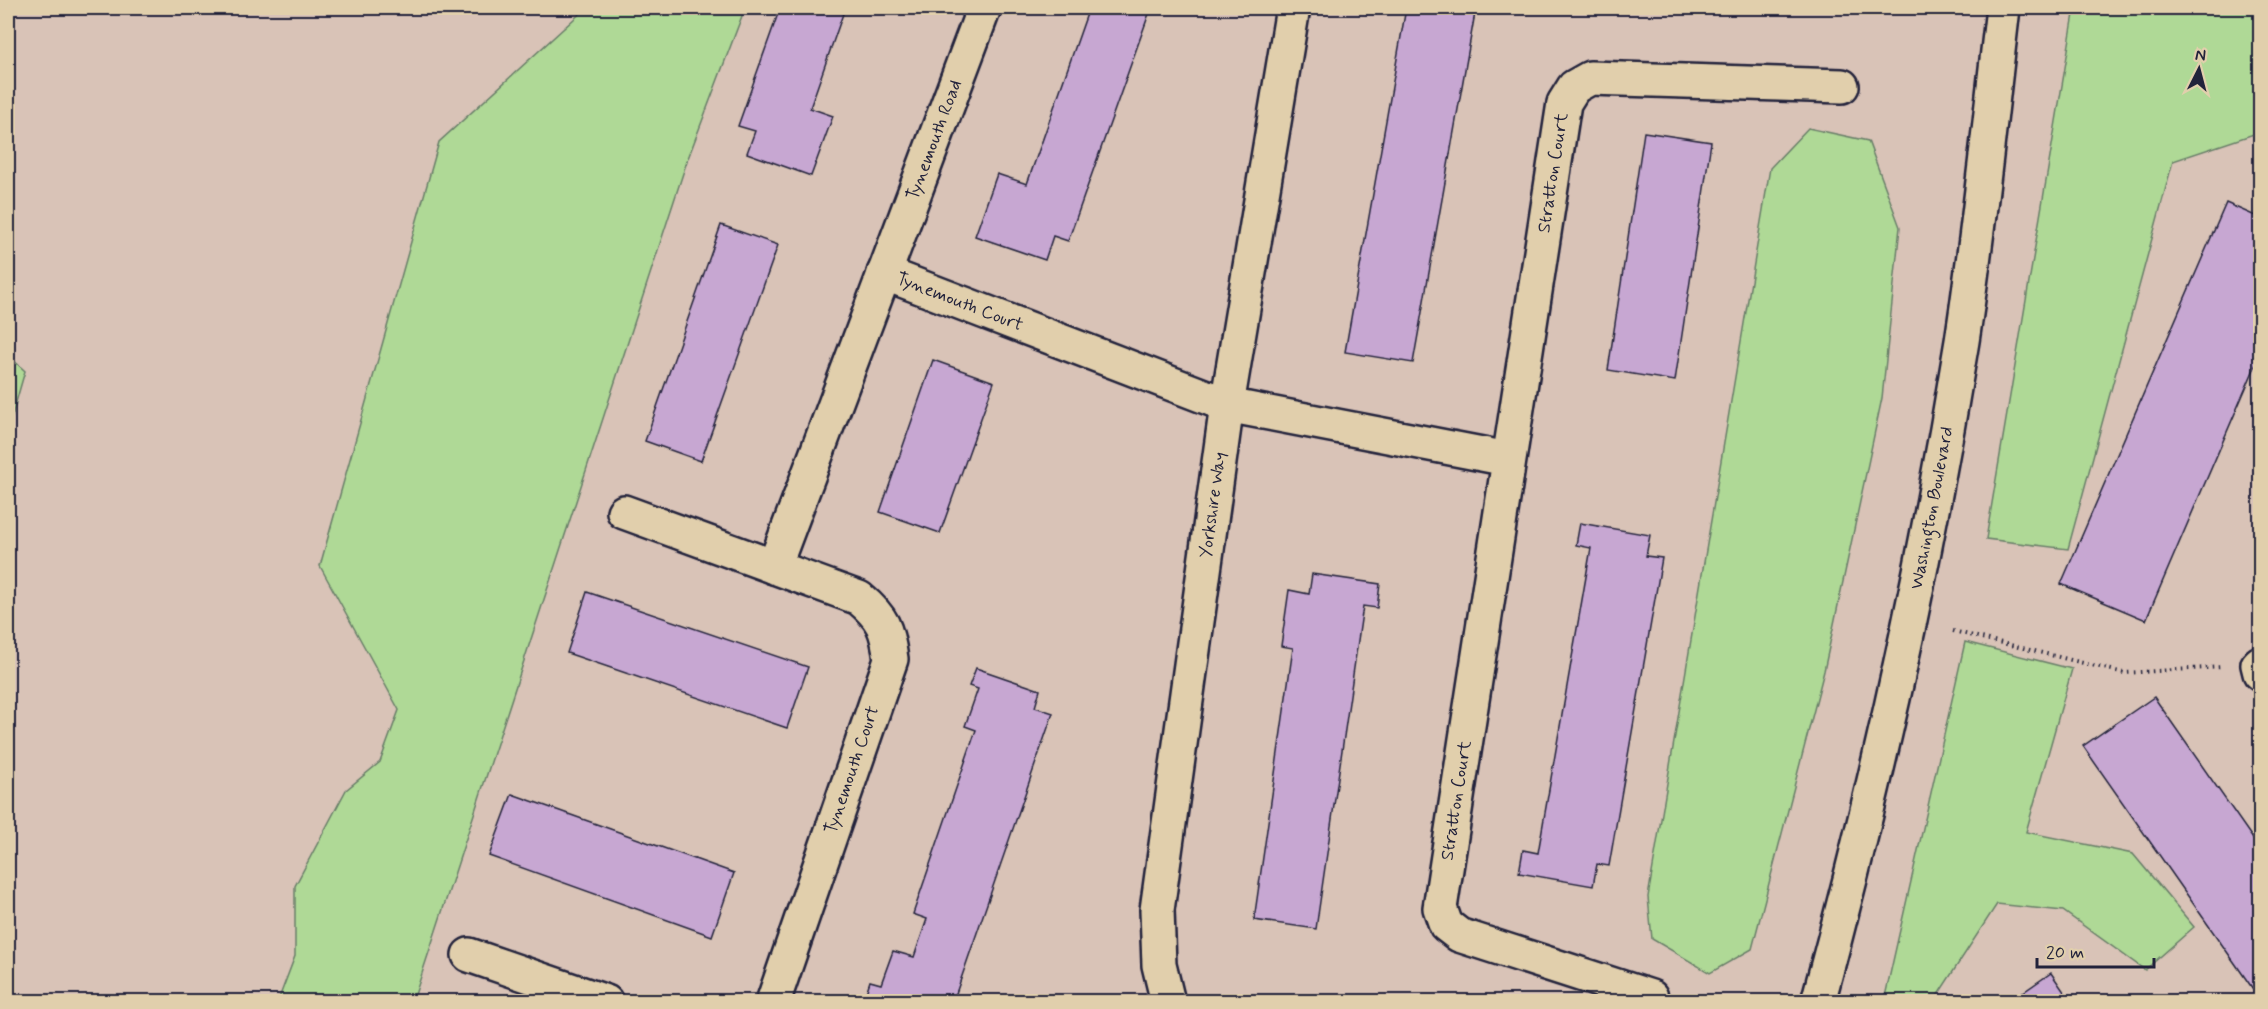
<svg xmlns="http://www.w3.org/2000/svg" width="2268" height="1009" font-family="Mynerve,sans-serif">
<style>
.green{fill:#afd996;stroke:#687e68;stroke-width:1.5}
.building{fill:#c7a7d2;stroke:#22223b;stroke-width:1.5}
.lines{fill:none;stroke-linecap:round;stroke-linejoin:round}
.minor-casing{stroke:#22223b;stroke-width:38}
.tertiary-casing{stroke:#22223b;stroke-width:38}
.path{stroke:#22223b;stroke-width:4;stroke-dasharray:1.5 4.5;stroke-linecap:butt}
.minor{stroke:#e1cfac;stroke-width:33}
.tertiary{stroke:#e1cfac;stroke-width:33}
.labels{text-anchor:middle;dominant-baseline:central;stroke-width:4.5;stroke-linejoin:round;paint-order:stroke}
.street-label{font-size:18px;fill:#22223b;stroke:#e1cfac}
</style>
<rect width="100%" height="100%" fill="#d9c3b7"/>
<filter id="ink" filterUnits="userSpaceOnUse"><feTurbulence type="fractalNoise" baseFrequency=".0167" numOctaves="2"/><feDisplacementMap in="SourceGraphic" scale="12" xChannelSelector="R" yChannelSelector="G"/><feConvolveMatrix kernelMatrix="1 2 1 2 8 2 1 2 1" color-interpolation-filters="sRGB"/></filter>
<g filter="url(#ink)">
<path class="green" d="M586 8H745L687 161 413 1001H278L295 956V886L346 790 380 762 399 710 320 566 439 142Z
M2075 8H2260V132L2173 161 2068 549 1986 539Z
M1808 128 1868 141 1900 227 1882 398 1824 671 1752 949 1710 973 1652 939 1648 897 1770 168Z
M8 355 25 371 8 430Z
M1965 642 2072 669 2026 832 2133 854 2194 927 2145 970 2063 911 1997 904 1934 1001H1884Z"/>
<path class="building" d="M780 8H845L810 108 833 116 811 176 747 153 755 131 738 126Z
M1089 8H1151L1068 241 1053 236 1045 260 975 236 997 174 1027 184Z
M1406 8H1443L1475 13 1413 363 1345 352Z
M1644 132 1711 142 1675 381 1608 370Z
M2226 203 2260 218V355L2146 620 2061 584Z
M721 225 778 245 701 461 645 441Z
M933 360 994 382 940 533 880 512Z
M1580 523 1650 535 1646 556 1662 558 1609 866 1597 864 1593 886 1519 873 1523 850 1538 853 1591 548 1576 545Z
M1312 574 1380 584 1377 608 1363 606 1316 929 1254 920 1293 648 1281 646 1289 590 1309 594Z
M587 592 808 667 787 728 567 653Z
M976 668 1040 690 1035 707 1053 713 953 1002H863L870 981 881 984 893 951 914 957 927 919 913 914 976 730 965 726 978 689 969 686Z
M2154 697 2260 849V999L2083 746Z
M512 794 734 873 712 936 489 856Z
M2051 973 2071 1002H2009Z"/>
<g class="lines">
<defs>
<g id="minor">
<path id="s1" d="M884 273 1227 405 1508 459"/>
<path d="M624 512 859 598C883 618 887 629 891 659L773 1002"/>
<path id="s2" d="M774 567 984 8"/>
<path d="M2260 663 2258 665 2260 673"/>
<path d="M469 955 606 1002"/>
<path id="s3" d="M1651 997 1459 935 1446 925 1440 908 1564 103 1574 87 1590 78 1842 86"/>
<path id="s4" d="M1168 1002 1159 965 1157 910 1227 405 1293 8"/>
</g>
<g id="tertiary">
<path id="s5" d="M1818 1002C1877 784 1926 563 1962 341 1979 230 1990 118 2003 8"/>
</g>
</defs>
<use href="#minor" class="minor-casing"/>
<use href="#tertiary" class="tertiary-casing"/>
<path class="path" d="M1953 631 2124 673 2223 667"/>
<use href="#minor" class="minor"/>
<use href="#tertiary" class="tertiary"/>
</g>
</g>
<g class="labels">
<g class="street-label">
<text stroke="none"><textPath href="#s2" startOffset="456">Tynemouth Road</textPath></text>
<text stroke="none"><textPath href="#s3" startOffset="980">Stratton Court</textPath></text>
<text stroke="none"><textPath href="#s1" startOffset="81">Tynemouth Court</textPath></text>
<text stroke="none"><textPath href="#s4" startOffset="502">Yorkshire Way</textPath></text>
<text stroke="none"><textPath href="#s5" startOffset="507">Washington Boulevard</textPath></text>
<text transform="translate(852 770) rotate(-71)">Tynemouth Court</text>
<text stroke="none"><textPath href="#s3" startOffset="345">Stratton Court</textPath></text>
</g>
</g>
<rect width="2268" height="1009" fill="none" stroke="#e1cfac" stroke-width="30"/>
<rect x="15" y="15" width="2238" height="979" fill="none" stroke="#22223b" stroke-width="2" filter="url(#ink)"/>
<g transform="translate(2199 69) rotate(6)" stroke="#e1cfac" stroke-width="4.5" paint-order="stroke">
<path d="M0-4.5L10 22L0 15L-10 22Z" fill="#22223b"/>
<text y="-9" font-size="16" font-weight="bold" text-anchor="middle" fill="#22223b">N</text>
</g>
<path d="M2037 958v9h117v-9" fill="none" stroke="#22223b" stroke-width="3"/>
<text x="2046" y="958" font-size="18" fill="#22223b" stroke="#e1cfac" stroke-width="4.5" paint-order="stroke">20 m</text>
</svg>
